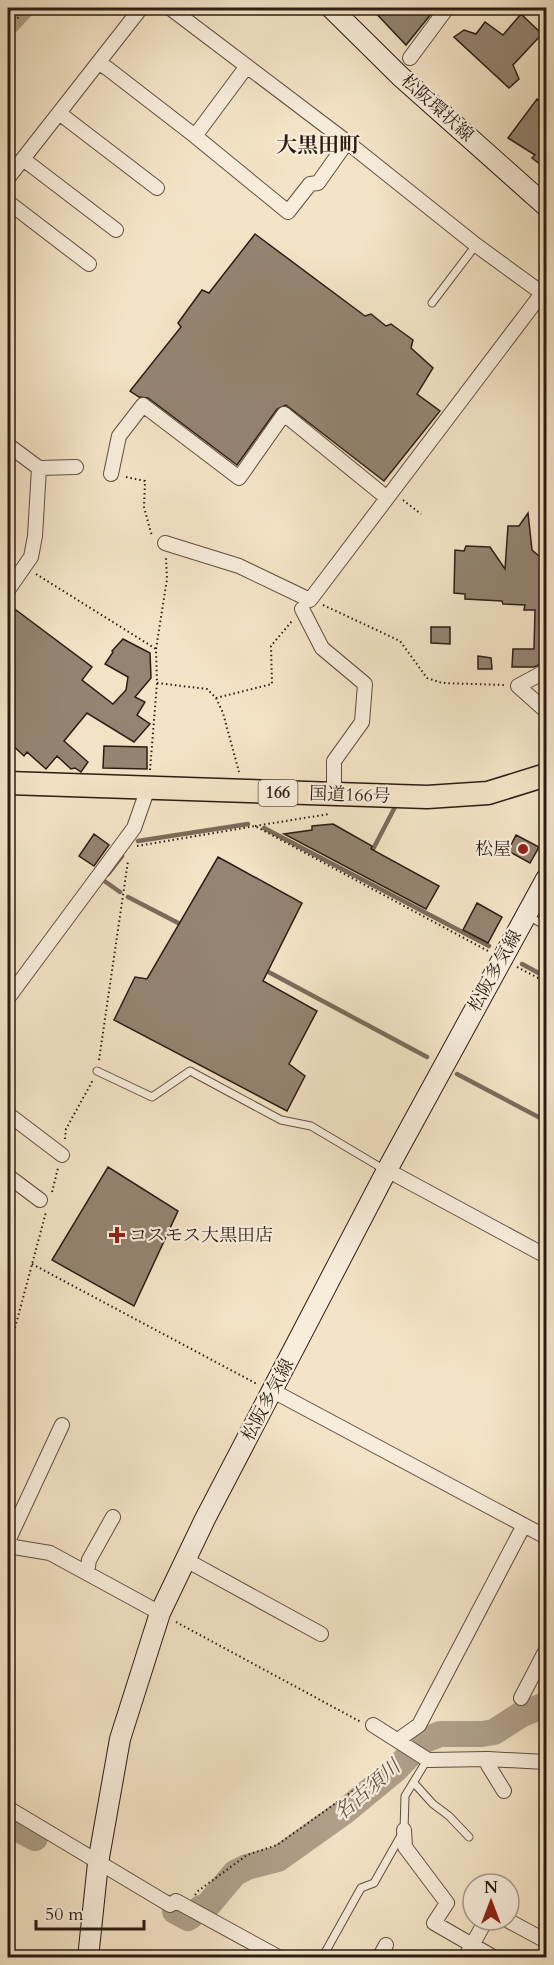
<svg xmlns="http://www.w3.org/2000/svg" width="554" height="1965" font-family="Cardo,'Noto Serif JP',serif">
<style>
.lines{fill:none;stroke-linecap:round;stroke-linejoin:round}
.stream{stroke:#7c6b5b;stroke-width:4.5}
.river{stroke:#b0a08a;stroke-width:26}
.building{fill:#948471;stroke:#2d1c14;stroke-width:1.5}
.service-casing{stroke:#5f4e41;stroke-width:9}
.minor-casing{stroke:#5f4e41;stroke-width:16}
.secondary-casing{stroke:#2d1c14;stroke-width:22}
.trunk-casing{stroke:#2d1c14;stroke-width:25}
.path{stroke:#2d1c14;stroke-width:2;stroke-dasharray:1.5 3;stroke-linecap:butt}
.service{stroke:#f8eddb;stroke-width:7}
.minor{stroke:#f8eddb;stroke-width:14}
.secondary{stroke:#f8eddb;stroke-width:20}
.trunk{stroke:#f4e4c7;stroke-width:22}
.poi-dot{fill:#8f2418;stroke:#f8eddb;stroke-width:2}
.labels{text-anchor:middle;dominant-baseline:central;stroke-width:4.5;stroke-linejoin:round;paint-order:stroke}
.shield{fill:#f8eddb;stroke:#6a5b50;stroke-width:1.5}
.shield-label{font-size:16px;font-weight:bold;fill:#2d1c14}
.street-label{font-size:18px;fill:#2d1c14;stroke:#f8eddb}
.poi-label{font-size:18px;fill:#2d1c14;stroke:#f8eddb;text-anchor:end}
.water-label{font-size:20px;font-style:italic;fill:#615143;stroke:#f8eddb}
.quarter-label{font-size:21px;font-weight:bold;fill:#2d1c14;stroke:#f8eddb}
</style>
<rect width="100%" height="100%" fill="#f4e4c7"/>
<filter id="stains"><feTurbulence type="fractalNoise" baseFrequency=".00333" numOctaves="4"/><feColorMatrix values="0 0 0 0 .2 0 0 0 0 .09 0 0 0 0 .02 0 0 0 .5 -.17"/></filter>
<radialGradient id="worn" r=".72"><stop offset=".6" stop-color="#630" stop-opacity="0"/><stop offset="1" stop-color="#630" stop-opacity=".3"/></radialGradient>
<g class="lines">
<path class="stream" d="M264 828 489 946
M138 841 248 824
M371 853 395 807
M108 874 122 856
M103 880 120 892
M128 897 184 926
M522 964 546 977
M263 969 427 1057
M457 1074 546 1121"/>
<path class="river" d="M8 22 21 8
M8 1828 12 1826 35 1838
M201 1908 208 1905 235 1873 247 1867 278 1859 344 1812 395 1770 423 1741 440 1734H482L494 1732 522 1714 546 1705
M175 1911 188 1918 191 1916"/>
</g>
<path class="building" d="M371 8H436L406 45Z
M521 14 542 34 513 65 519 79 509 88 454 37 464 30 476 34 485 22 503 35Z
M537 99 546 107V169L532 158 535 155 508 138Z
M255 234 365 316 371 314 386 326 391 324 413 340 411 348 433 368 417 394 440 411 384 481 286 405 277 409 237 465 148 398 139 397 130 391 181 327 178 323 202 290 209 293Z
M528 513 532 550 539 556 546 557V662L534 667H512L513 649H534L535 610H524L525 605 503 604 502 601 465 599V594L454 593 455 550 464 551 466 546 490 547 505 569 508 526H519Z
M8 604 92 667 82 680 113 704 126 690 128 677 105 664 113 652 112 651 123 639 150 653 151 678 135 697 145 702 137 715 150 724 134 742 87 713 64 741 88 762 81 772 75 768 71 769 57 756 46 769 27 752 24 756 8 741Z
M431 627H450V644L431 643Z
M478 656 491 658 492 669H478Z
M104 746 147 747V769L103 768Z
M333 824 372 846 371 849 439 886 426 909 284 834 312 830V826Z
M94 834 109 845 94 866 79 856Z
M516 835 539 847 530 863 508 851Z
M218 857 302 903 263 981 317 1011 289 1064 305 1076 287 1111 114 1020 135 977 147 979Z
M477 903 502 917 488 943 463 930Z
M108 1167 178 1211 134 1306 52 1260Z"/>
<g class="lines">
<defs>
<path id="service" d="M432 303 476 245
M528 916 546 926
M97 1071 152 1097 190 1071 281 1120 311 1126 385 1170
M414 1783 433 1804 449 1816 469 1837
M322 1958 361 1888 374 1883 404 1830 405 1796 427 1760"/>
<path id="minor" d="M170 8 347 142 476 245 546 296
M410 58 447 8
M98 63 107 68 195 136 288 212 310 184 318 183 347 142
M59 113 157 188
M195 136 247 66
M23 159 116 230
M8 178 141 8
M8 202 89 264
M8 445 39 468 76 467
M111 474 119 436 143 405 239 478 284 414 387 498
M165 543 239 566 310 600 546 288
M8 590 31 557 35 536 39 468
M302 609 322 648 365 684 362 722 334 761V794
M546 671 518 686 546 711
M8 998 134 828 148 788
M8 1114 62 1155
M387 1170 546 1256
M8 1176 40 1200
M273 1391 546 1537
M8 1541 62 1425
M8 1546 50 1553 160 1613
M186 1560 321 1634
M87 1573 89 1560 113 1517
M521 1698 546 1650
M373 1725 428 1760 488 1759 546 1762
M398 1740 419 1725 524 1525
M488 1759V1765L504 1791
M8 1808 170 1905 176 1901 280 1958
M404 1830 405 1847 447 1903 434 1923 495 1958
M507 1920 546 1941
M379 1958 386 1945
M465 1958 486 1920"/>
<path id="secondary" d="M331 8 400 76 546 206
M88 1958 98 1863 120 1739 160 1613 205 1519 387 1170 546 879"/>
<path id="trunk" d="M8 783 427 797 488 793 546 775"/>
</defs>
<use href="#service" class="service-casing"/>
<use href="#minor" class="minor-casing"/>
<use href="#secondary" class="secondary-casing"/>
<use href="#trunk" class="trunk-casing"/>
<path class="path" d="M8 28 27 8
M126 477 145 481 144 507 151 533 153 535
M403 500 421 514
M36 574 156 649
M323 605 400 641 427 678 442 683 505 685
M157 683 207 689 216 698 272 684 271 646 292 621
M216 698 223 713 239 772
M150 770 157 683 156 649 167 579 166 558
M255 826 329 814
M137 846 255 826 488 951
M517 967 546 982
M99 1060 128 861
M65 1139 66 1129 93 1080
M52 1192 58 1168
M32 1264 257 1384
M8 1354 46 1212
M176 1622 361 1722
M195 1895 198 1891 247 1855 277 1845 384 1769 395 1754"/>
<use href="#service" class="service"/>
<use href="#minor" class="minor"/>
<use href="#secondary" class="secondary"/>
<use href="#trunk" class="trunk"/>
</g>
<g class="poi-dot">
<circle cx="523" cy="849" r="6"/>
<path d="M114 1226h6v6h6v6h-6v6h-6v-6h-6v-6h6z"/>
</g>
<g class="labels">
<rect class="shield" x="258.5" y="780" width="39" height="26" rx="4.5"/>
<g class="shield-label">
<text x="278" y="793">166</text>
</g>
<g class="street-label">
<text transform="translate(437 108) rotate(42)">松阪環状線</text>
<text transform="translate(350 795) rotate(2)">国道166号</text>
<text transform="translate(495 971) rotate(-61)">松阪多気線</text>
<text transform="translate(268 1400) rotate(-62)">松阪多気線</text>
</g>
<g class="poi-label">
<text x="511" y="849">松屋</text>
<text x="129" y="1235" text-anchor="start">コスモス大黒田店</text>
</g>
<g class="water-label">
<text transform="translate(367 1790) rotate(-41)">名古須川</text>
</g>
<g class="quarter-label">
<text x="318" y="145">大黒田町</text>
</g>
</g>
<rect width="554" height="1965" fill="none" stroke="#f4e4c7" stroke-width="30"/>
<rect x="9" y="9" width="536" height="1947" fill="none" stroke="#2d1c14" stroke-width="3"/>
<rect x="15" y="15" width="524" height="1935" fill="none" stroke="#2d1c14" stroke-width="1.5"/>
<g transform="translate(491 1902)"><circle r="28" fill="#f8eddb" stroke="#a7998b" stroke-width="1.5"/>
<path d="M0-4.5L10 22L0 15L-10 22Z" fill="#8f2418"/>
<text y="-9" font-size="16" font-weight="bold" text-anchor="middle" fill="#2d1c14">N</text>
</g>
<path d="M36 1920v9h108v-9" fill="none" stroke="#2d1c14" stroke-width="3"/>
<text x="45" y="1920" font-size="18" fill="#2d1c14" stroke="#f8eddb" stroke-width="4.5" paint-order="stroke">50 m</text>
<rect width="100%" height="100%" filter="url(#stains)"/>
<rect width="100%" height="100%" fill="url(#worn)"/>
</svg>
